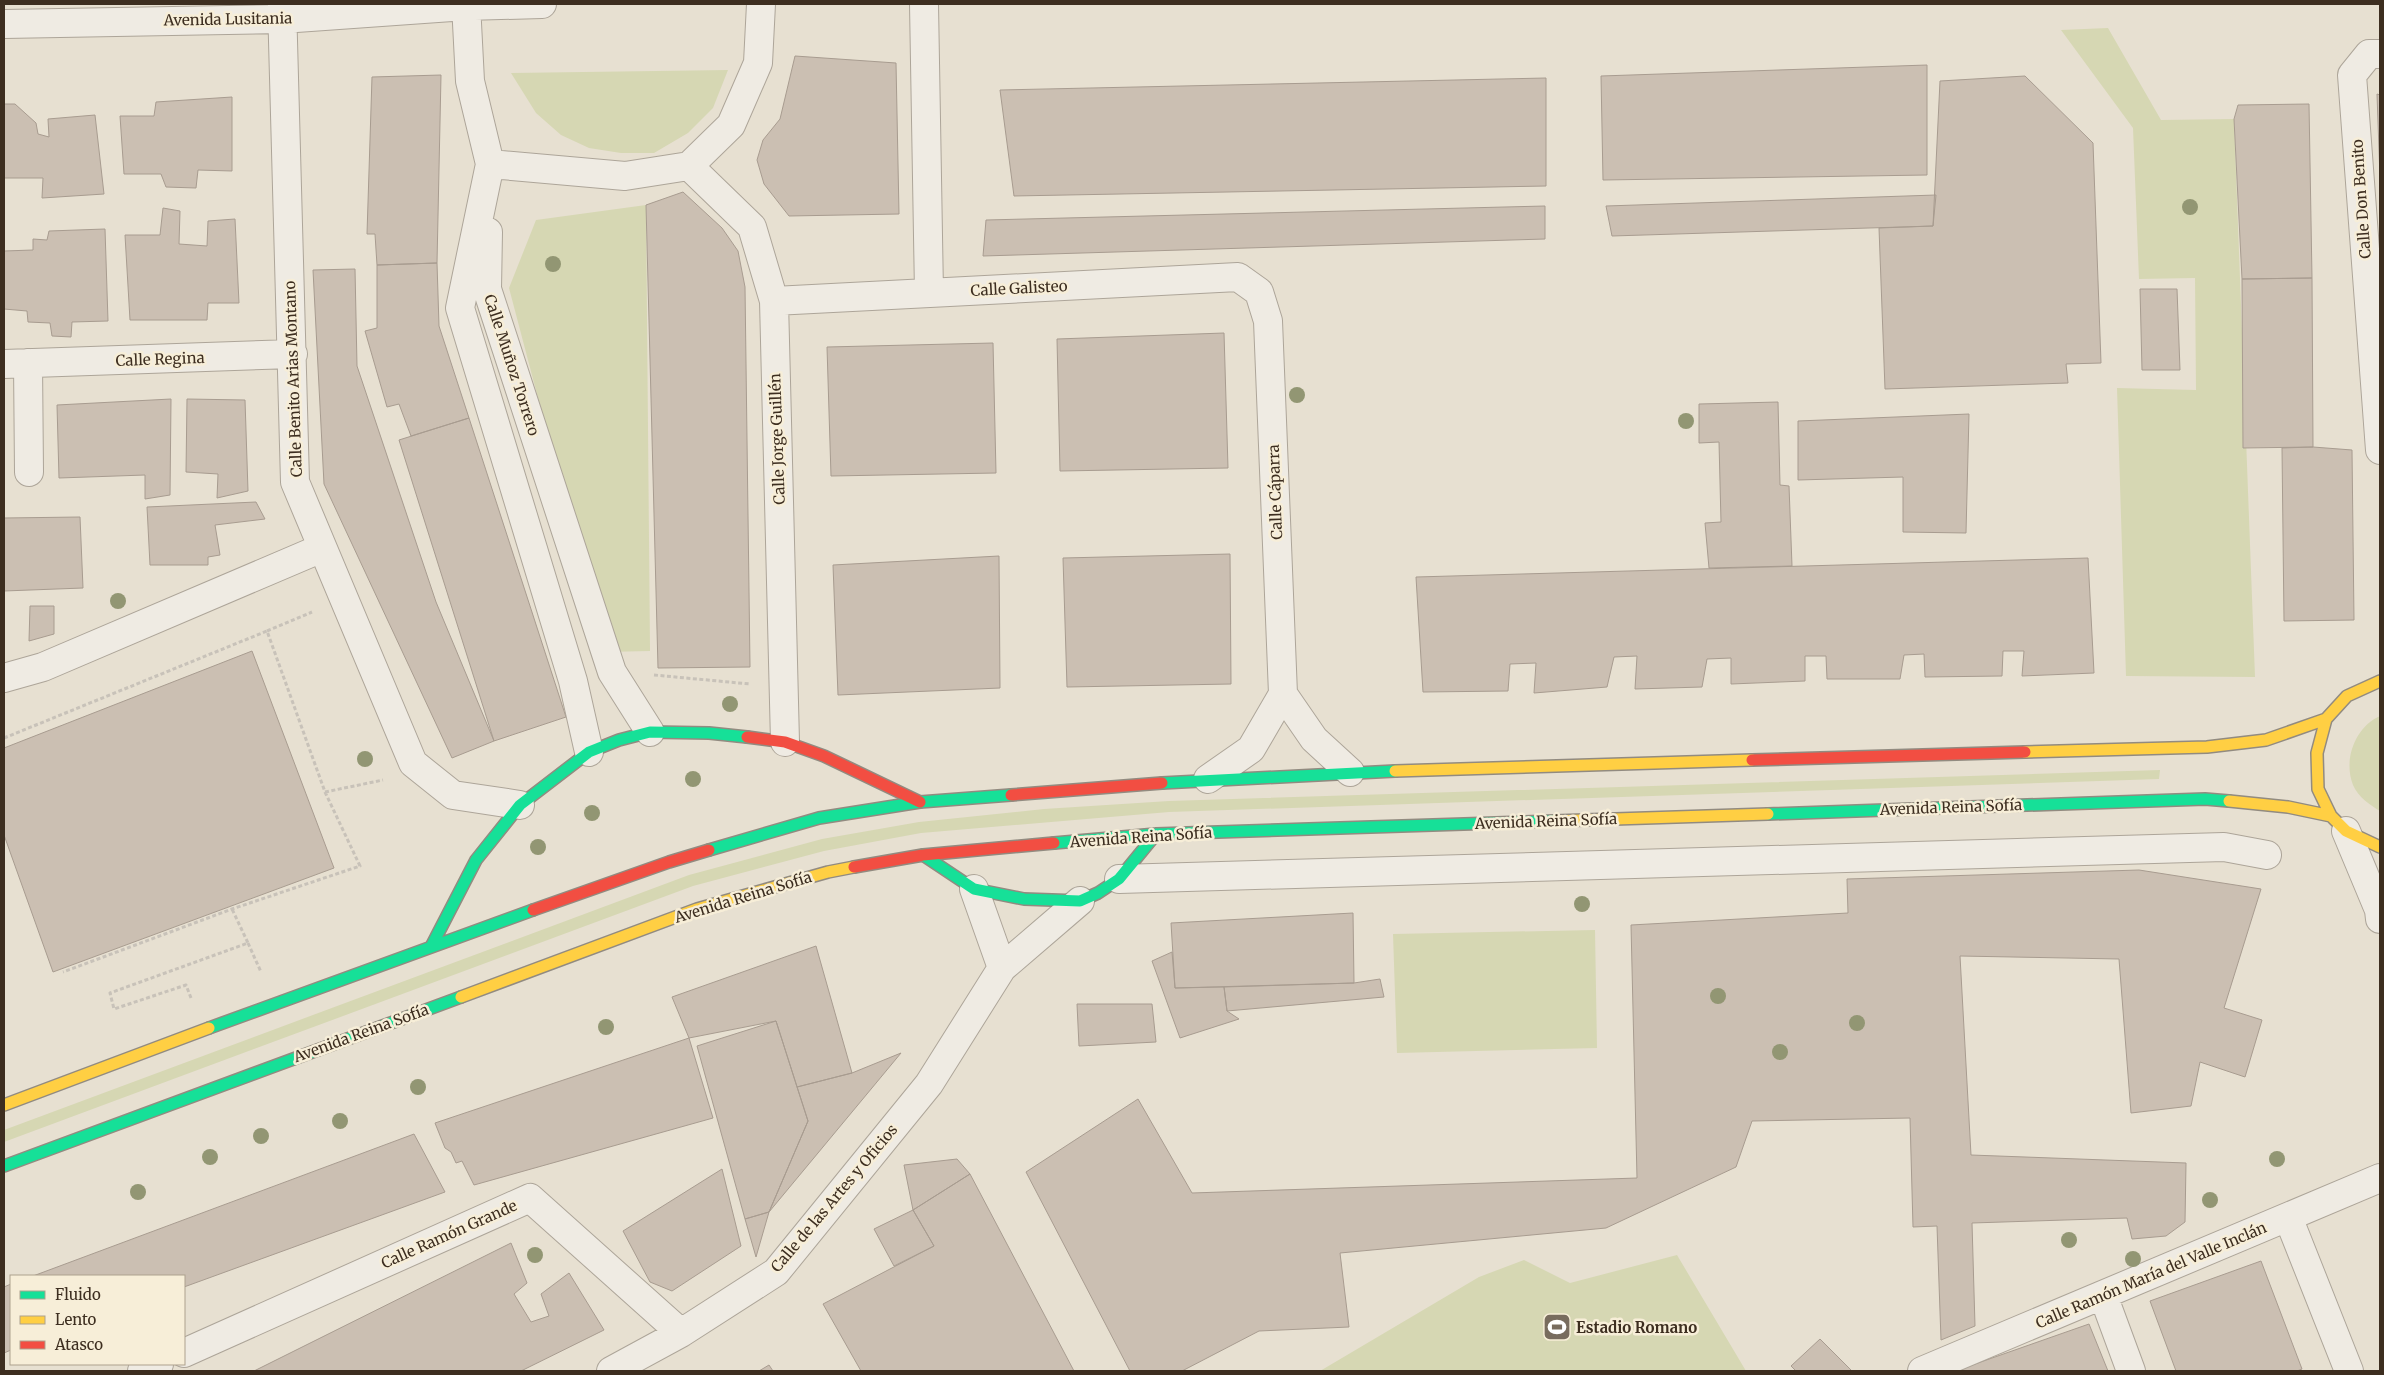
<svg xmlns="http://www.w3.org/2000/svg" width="2384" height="1375" font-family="Merriweather,serif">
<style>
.green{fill:#d6d7b3}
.building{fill:#cbbfb2;stroke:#a89c90}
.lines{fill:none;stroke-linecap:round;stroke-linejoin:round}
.street-casing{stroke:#ada599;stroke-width:30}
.fast-casing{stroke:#928b80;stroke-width:14}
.slow-casing{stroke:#928b80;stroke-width:14}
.jam-casing{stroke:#928b80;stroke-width:14}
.path{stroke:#c8c2b9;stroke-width:3;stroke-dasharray:4 2.5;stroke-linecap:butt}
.street{stroke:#efebe3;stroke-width:28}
.fast{stroke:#16e098;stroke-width:11}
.slow{stroke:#ffcf43;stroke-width:11}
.jam{stroke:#f24e42;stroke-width:11}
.tree{fill:#929673}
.labels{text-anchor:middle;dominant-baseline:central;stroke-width:5;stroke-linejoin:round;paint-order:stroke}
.street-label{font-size:15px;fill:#3d2e20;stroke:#f7eed8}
.poi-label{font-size:15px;font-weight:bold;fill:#3d2e20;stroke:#f7eed8;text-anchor:start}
</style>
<rect width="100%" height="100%" fill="#e7e0d1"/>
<path class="green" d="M2108 28 2161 120 2234 119 2255 677 2126 676 2117 388 2196 390 2195 278 2139 279 2133 128 2061 30Z
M728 70 713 108 688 133 654 153H621L589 148 561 135 536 113 511 73Z
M646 205 650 651 605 652 509 288 536 220Z
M2380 716V811C2370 805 2358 797 2353 785 2343 760 2355 727 2380 716Z
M2160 770 2159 779 1169 812 921 833 824 851 693 886 4 1142V1130L689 875 822 839 919 822 1044 809 1169 801Z
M1595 930 1597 1048 1397 1053 1393 934Z
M1677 1255 1746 1371H1320L1479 1277 1524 1260 1570 1283Z"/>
<path class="building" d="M795 56 896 63 899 214 789 216 764 184 757 160 763 140 780 119Z
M1927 65V175L1603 180 1601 76Z
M441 75 437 263 377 265 375 234H367L372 77Z
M2025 76 2093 143 2101 363 2066 364 2068 383 1885 389 1879 228 1933 226 1940 81Z
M1546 78V186L1014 196 1000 90Z
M2377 94 2380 95V178Z
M232 97V171L198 170 196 188 166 187 161 174H124L120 116H154L156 102Z
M4 104H15L36 123 38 134 49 137 48 119 95 115 104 194 42 198 43 178H4Z
M2309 104 2312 278 2242 279 2234 119 2238 105Z
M683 192 722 228 738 251 745 287 750 667 658 668 646 205Z
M1936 195 1933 226 1612 236 1606 206Z
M1545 206V239L983 256 986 220Z
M163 208 180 211 179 244 207 246 208 221 235 219 239 303H208L207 320H130L125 235H160Z
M105 229 108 321 72 322 71 337 52 336 50 323 28 322 27 311 4 309V251L33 250V239L47 240 49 231Z
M437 263 439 326 469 418 411 436 399 404 387 407 365 331 377 328V265Z
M355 269 357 366 436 602 494 741 452 758 324 484 313 270Z
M2312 278 2313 447 2243 448 2242 279Z
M2140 289H2177L2180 370H2142Z
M1224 333 1228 468 1060 471 1057 339Z
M993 343 996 473 831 476 827 347Z
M171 399 170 495 145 499V475L59 478 57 405Z
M187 399 245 400 248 491 217 498 218 474 186 472Z
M1778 402 1780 485 1789 486 1792 566 1709 568 1705 523 1721 522 1719 442 1699 443V404Z
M1969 414 1966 533 1903 532V477L1798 480V421Z
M469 418 566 717 494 741 399 440Z
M2313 447 2352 450 2354 620 2284 621 2282 448Z
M256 502 265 519 215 525 220 555 208 557V565H150L147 507Z
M80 517 83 588 4 591V518Z
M1230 554 1231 684 1067 687 1063 558Z
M999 556 1000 688 838 695 833 565Z
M2088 558 2094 673 2022 676 2024 651H2003L2002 676 1925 677 1924 654 1904 655 1900 679H1827L1826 656H1805V681L1731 684V658L1707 659 1702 687 1635 689 1637 656 1614 657 1607 687 1534 693 1536 663 1510 664 1508 691 1423 692 1416 577Z
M30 606H54V634L29 641Z
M252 651 334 868 53 972 4 835V748Z
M2139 870 2261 889 2224 1008 2262 1020 2245 1077 2200 1062 2191 1106 2131 1113 2119 959 1960 956 1971 1155 2186 1163 2185 1222 2166 1236 2132 1239 2127 1218 1972 1223 1975 1326 1941 1340 1937 1226 1913 1227 1910 1118 1752 1121 1736 1167 1606 1228 1340 1253 1349 1327 1259 1331 1182 1371H1130L1026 1172 1138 1099 1192 1193 1637 1178 1631 925 1848 913 1847 879Z
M1353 913 1354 983 1175 988 1171 923Z
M816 946 852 1073 797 1087 776 1021 689 1038 672 997Z
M1172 952 1175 988 1224 987 1227 1011 1239 1019 1180 1038 1152 961Z
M1380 979 1384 997 1227 1011 1224 987 1354 983Z
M1077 1004H1152L1156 1042 1079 1046Z
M776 1021 808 1121 769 1212 745 1219 697 1046Z
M689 1038 713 1118 474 1185 462 1161 456 1163 451 1152 445 1148 435 1123Z
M901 1053 769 1212 808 1121 797 1087 852 1073Z
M414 1134 445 1192 184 1287V1276H33Z
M957 1159 970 1174 913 1210 904 1165Z
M722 1169 741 1246 672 1291 650 1282 623 1231Z
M970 1174 1074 1371H861L823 1304 934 1246 913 1210Z
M913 1210 934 1246 894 1266 874 1229Z
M769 1212 756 1257 745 1219Z
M511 1243 527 1283 514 1294 531 1322 549 1316 541 1294 569 1273 604 1330 521 1371H254Z
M2261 1261 2302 1369 2297 1371H2176L2150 1301Z
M11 1284V1350L4 1353V1287Z
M2089 1324 2108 1371H1955Z
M1820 1339 1852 1371H1796L1791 1366Z
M769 1365 773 1371H759Z"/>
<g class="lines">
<defs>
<path id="street" d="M282 4 295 482 413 763 453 795 520 805
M466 4 470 81 490 164 625 176 689 166 731 125 758 63 761 4
M924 4 929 293
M4 24 282 19 466 6 542 4
M2380 54H2369L2352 75 2380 450
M490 164 460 308 573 681 589 752
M689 166 752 227 774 301 785 742
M488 232 487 289 612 672 650 732
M774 301 1238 277 1259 292 1268 321 1283 694 1314 739 1350 772
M28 363 29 472
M4 364 293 354
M4 678 43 667 322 548
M1208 779 1251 749 1283 694
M2346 831 2379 910 2380 919
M1119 879 2224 847 2267 855
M974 889 1002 968
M2288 1217 2349 1371
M2103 1295 2131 1371
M184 1353 530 1198 681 1333
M142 1371 159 1364
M611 1371 681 1333 776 1272 929 1084 1002 968 1080 901
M1922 1371 2380 1178"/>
<path id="fast" d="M1162 783 1395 771
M1768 814 2205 799 2229 801
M1054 843 1156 834 1554 821
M709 850 819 818 920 802 1011 795
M923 855 974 889 1024 899 1080 901 1098 893 1119 879 1156 834
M432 945 476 860 520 805 589 752 619 740 650 732 709 733 747 737
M209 1028 533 910
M4 1166 461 997"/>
<path id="slow" d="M2380 681 2347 696 2326 719 2317 753 2318 789 2331 816 2346 831 2380 847
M2025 752 2207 747 2266 740 2326 719
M1395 771 1752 760
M2229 801 2288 807 2331 816
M1554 821 1768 814
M461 997 697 909 828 872 854 867
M4 1105 209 1028"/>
<path id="jam" d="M747 737 785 742 824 756 920 802
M1752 760 2025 752
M1011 795 1162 783
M854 867 923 855 1054 843
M533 910 669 862 709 850"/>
</defs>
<use href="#street" class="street-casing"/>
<use href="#fast" class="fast-casing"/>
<use href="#slow" class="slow-casing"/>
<use href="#jam" class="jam-casing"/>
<path class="path" d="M267 631 312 612
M654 675 750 684
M4 738 267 631 325 792 360 866 232 909 63 972
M325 792 383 780
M248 943 261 972
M191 998 186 985 114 1009 110 993 248 943 232 909"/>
<use href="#street" class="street"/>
<use href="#fast" class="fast"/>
<use href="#slow" class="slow"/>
<use href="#jam" class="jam"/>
</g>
<g class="tree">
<circle cx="2190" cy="207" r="8"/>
<circle cx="553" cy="264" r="8"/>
<circle cx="1297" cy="395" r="8"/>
<circle cx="1686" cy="421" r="8"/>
<circle cx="118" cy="601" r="8"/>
<circle cx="730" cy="704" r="8"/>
<circle cx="365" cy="759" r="8"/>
<circle cx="693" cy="779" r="8"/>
<circle cx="592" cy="813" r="8"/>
<circle cx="538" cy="847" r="8"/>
<circle cx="1582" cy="904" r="8"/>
<circle cx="1718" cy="996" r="8"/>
<circle cx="1857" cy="1023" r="8"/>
<circle cx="606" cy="1027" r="8"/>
<circle cx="1780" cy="1052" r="8"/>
<circle cx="418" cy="1087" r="8"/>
<circle cx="340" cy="1121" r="8"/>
<circle cx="261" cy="1136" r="8"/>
<circle cx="210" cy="1157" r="8"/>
<circle cx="2277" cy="1159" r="8"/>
<circle cx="138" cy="1192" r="8"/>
<circle cx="2210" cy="1200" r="8"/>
<circle cx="2069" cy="1240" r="8"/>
<circle cx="535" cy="1255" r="8"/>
<circle cx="2133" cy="1259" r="8"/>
</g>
<defs>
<symbol id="stadium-square" viewBox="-11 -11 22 22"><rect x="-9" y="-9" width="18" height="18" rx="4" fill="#786c5e" stroke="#f7eed8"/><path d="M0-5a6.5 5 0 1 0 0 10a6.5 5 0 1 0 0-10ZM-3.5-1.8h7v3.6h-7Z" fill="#fff"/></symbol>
</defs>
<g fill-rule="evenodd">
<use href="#stadium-square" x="1541" y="1311" width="32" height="32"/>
</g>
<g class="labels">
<g class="street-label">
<text transform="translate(228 19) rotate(-1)">Avenida Lusitania</text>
<text transform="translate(2361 199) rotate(-94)">Calle Don Benito</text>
<text transform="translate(1019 288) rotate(-3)">Calle Galisteo</text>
<text transform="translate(160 359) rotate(-2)">Calle Regina</text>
<text transform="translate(512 365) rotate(72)">Calle Muñoz Torrero</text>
<text transform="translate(293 379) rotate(-92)">Calle Benito Arias Montano</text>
<text transform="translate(777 439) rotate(-92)">Calle Jorge Guillén</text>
<text transform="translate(1275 492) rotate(-92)">Calle Cáparra</text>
<text transform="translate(1951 807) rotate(-2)">Avenida Reina Sofía</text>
<text transform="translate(1546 821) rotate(-2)">Avenida Reina Sofía</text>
<text transform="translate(1141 837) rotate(-4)">Avenida Reina Sofía</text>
<text transform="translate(743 897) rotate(-17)">Avenida Reina Sofía</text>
<text transform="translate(361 1033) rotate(-20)">Avenida Reina Sofía</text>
<text transform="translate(834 1198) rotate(-50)">Calle de las Artes y Oficios</text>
<text transform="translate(449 1234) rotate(-24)">Calle Ramón Grande</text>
<text transform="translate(2151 1275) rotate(-23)">Calle Ramón María del Valle Inclán</text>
</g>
<g class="poi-label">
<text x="1576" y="1327">Estadio Romano</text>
</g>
</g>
<rect width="2384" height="1375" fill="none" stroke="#3d2e20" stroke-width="10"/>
<rect x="10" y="1275" width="175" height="90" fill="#f7eed8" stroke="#ada18e"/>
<rect x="20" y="1291" width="25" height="8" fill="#16e098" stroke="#ada18e"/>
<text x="55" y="1300" font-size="15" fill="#3d2e20">Fluido</text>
<rect x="20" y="1316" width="25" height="8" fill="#ffcf43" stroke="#ada18e"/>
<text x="55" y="1325" font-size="15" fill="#3d2e20">Lento</text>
<rect x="20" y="1341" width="25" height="8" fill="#f24e42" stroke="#ada18e"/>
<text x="55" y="1350" font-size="15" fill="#3d2e20">Atasco</text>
</svg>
